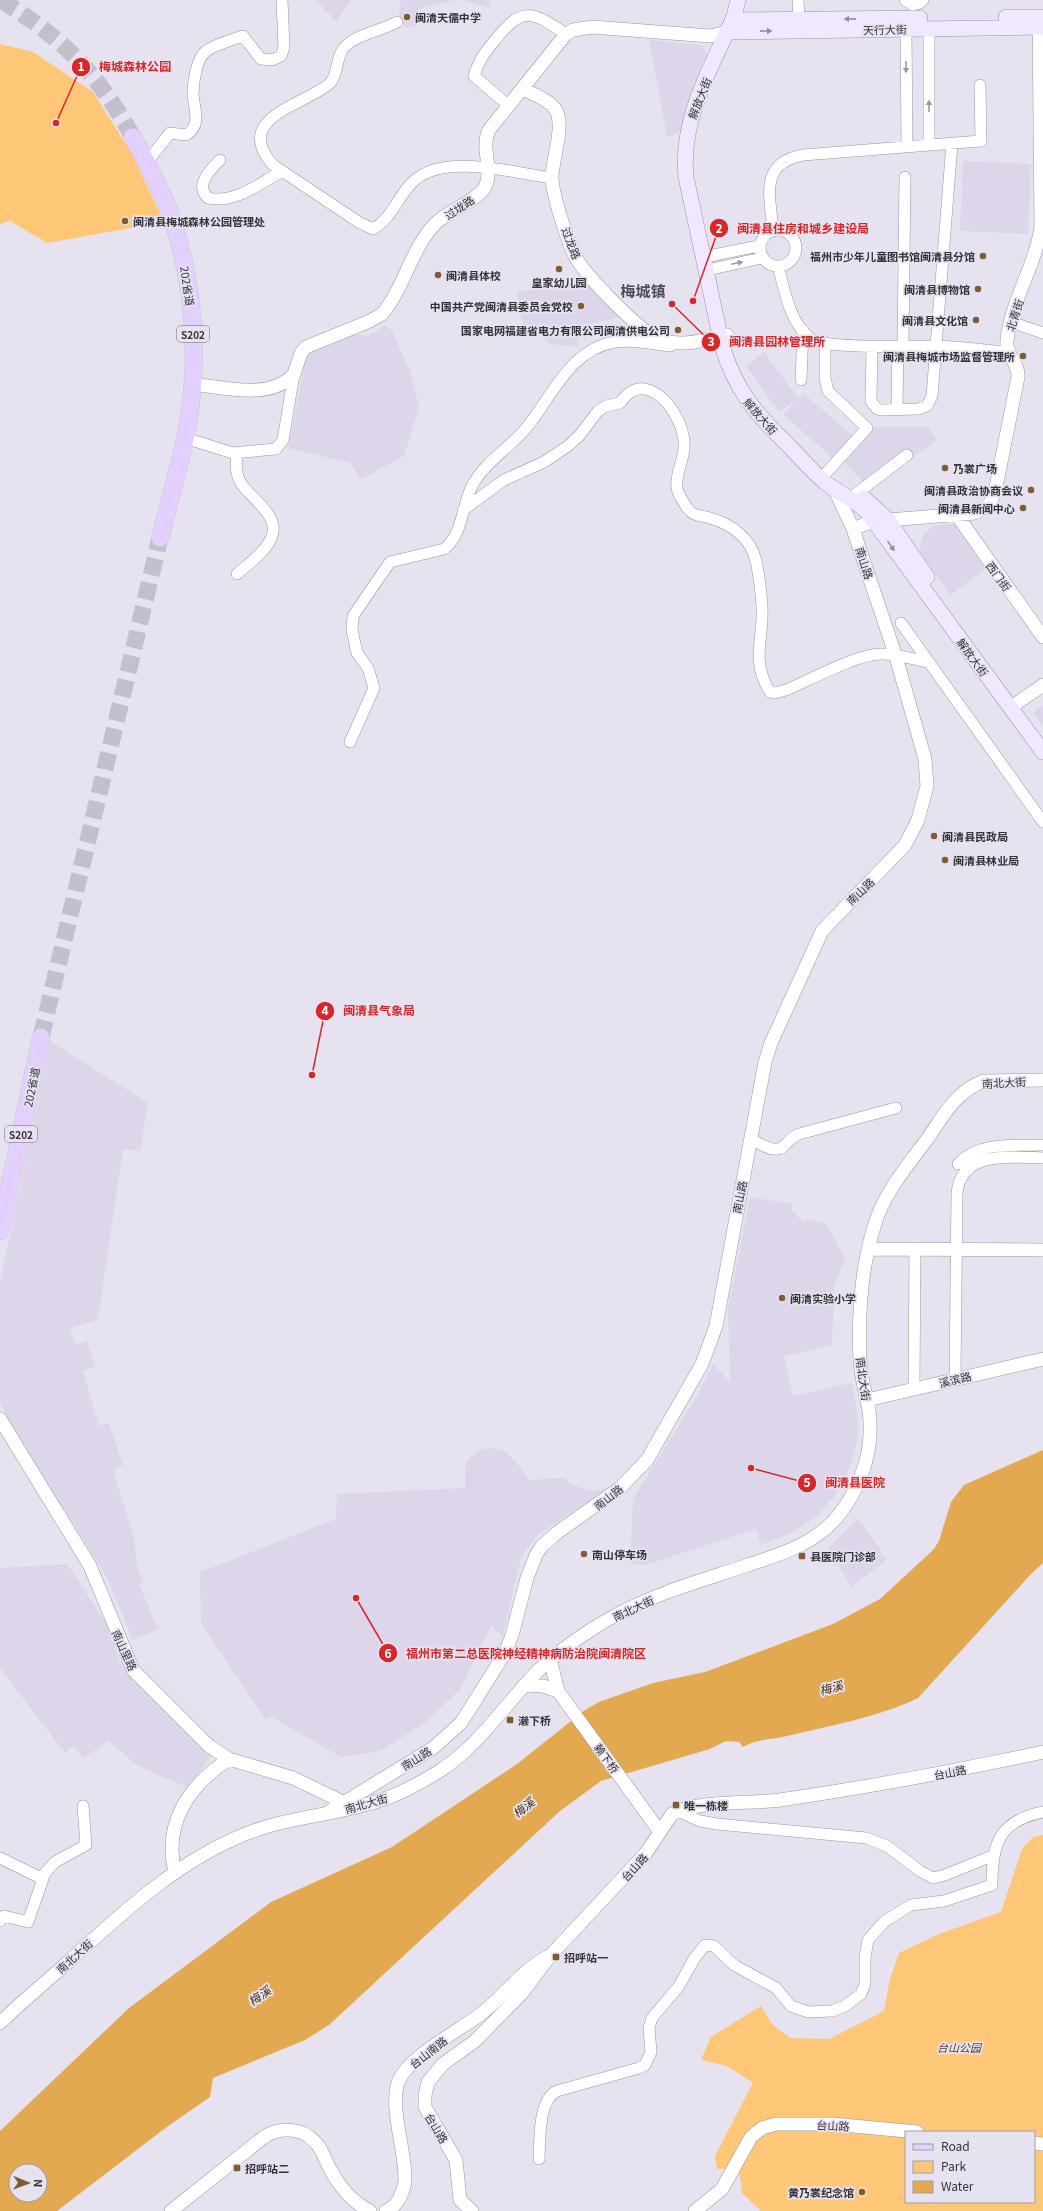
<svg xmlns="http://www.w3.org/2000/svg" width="1043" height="2211" font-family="Georgia,'Noto Sans SC',serif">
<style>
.built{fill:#ddd5e9}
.green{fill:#fec777;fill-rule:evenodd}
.water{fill:#e3a950;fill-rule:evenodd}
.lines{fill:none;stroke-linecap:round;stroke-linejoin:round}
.primary-tunnel{stroke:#c3bfcb;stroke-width:17;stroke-dasharray:17 8;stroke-linecap:butt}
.minor-casing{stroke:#9995a1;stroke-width:12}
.tertiary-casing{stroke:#9995a1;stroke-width:14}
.secondary-casing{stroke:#9995a1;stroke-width:16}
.primary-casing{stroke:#c6c6c7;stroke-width:18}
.minor{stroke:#fff;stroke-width:11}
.tertiary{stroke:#fff;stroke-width:13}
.secondary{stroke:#f1e8ff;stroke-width:15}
.primary{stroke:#e3d0fe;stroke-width:17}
.oneway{fill:#938e9c}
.oneway2{fill:#9a999c}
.poi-dot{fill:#7c5e32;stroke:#e7e2f0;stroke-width:1.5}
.labels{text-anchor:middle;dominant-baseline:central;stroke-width:3.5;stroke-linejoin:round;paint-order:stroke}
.shield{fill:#e7e2f0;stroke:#6a686f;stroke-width:1}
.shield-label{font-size:10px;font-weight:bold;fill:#353338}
.poi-label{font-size:11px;font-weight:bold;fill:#353338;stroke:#e7e2f0;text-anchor:start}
.street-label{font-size:11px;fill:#353338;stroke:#e7e2f0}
.park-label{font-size:11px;font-style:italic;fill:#5b421e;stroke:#e7e2f0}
.water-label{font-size:12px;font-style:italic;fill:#49320b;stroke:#e7e2f0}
.district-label{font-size:15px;font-weight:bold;fill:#514d58;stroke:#e7e2f0}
.leader{fill:none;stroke:#d62828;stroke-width:1.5}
.callout-dot{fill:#d62828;stroke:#e7e2f0;stroke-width:1.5}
.mark-label{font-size:12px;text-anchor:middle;font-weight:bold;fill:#fff}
.callout-label{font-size:12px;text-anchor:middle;font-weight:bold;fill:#d62828;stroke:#e7e2f0;stroke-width:3.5;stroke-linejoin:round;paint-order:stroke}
</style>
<rect width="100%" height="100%" fill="#e7e2f0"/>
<path class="built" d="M316 0H352L336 21Z
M401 0H455L422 8 415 12 416 26 405 28 399 14Z
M464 0H490L488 8Z
M649 40 702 45 708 56 681 130 674 135 667 137Z
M963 161 1031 164 1028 234 960 231Z
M588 281 619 317 578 328 579 347 549 344 540 332 524 333 517 292Z
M385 325 392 331 410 371 419 407 404 456 361 479 350 463 288 448 307 352 348 334 368 336Z
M764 352 798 398 803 393 853 436 834 459 784 415 796 400 779 412 746 366Z
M871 427H928L937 440 868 488 843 460Z
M956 524 987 568 950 595 921 554 920 544 924 533 931 528 937 525Z
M1043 705V726L1033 713Z
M50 1041 148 1103 140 1151 123 1149 98 1319 70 1329 76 1345 87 1342 95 1367 83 1371 99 1426 109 1423 123 1465 113 1470 134 1537 137 1568 143 1582 139 1584 158 1629 133 1640 108 1580 69 1516 36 1473 0 1403V1282Z
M750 1197 792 1204 791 1210 804 1223 807 1219 826 1224 845 1258 834 1287 832 1345 784 1356 793 1396 852 1383 858 1418 857 1440 852 1462 841 1487 830 1501 817 1516 789 1534 761 1545 756 1529 645 1565 630 1564 633 1499 696 1398 713 1364 730 1382 728 1309Z
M490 1448 505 1451 516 1462 529 1480 562 1478 567 1480 570 1484 591 1491 610 1488 540 1533 525 1551 520 1562 503 1636 491 1626 461 1688 427 1721 381 1751 341 1757 270 1716 266 1720 201 1623 200 1572 336 1519 337 1494 465 1488V1466L469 1458 482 1449Z
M858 1519 887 1559 852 1587 828 1548Z
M67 1564 108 1626 119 1660 127 1672 212 1754 189 1788 138 1766 109 1741 83 1758 74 1746 65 1753 0 1668V1568Z"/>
<path class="green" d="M0 44 33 52 93 92 132 154 164 222 47 243 10 221 0 224Z
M1043 1835V2211H761L742 2193 739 2168 717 2169 715 2156 753 2083 727 2066 701 2060 711 2037 761 2006 772 2024 790 2038 829 2039 884 2011 890 1979 899 1953 939 1934 1001 1912 1022 1849 1033 1837ZM906 2132H1034V2202H906Z"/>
<path class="water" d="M1043 1450V1563L1031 1574 918 1698C879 1717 829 1726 787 1736 772 1740 755 1739 743 1747L739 1742 726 1741 710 1749 601 1781 560 1811 329 2025 305 2040 213 2078 210 2097 164 2129 57 2211H0V2131L129 2008 271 1902 392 1847 517 1764 585 1710 599 1702 653 1683 705 1672 833 1624 880 1599 933 1550 939 1541 951 1502 964 1485ZM16 2171H40V2195H16Z"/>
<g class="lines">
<path class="primary-tunnel" d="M1 0C65 41 95 70 133 137
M41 1037 160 538"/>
<defs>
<path id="minor" d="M798 0 799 20
M905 0 913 5 920 3 923 0
M397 22C381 31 355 34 343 49 335 60 339 75 328 85 302 105 232 119 273 165L360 223 373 229C394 217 398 194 415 180 445 153 515 173 552 178
M906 28 907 146
M509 106 474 76C479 60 485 52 496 39 523 5 533 12 566 34
M929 145V28
M220 160C211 169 194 185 208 198 235 204 258 184 281 172
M147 162 170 133 186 135C202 126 194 108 193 95 193 83 196 59 206 51 216 44 232 40 243 36L261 59 272 60 281 56 284 47 282 0
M760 248a18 18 0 1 1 36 0a18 18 0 1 1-36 0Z
M773 230C770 196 759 163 803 155L981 141 980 85
M709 256 759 246
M778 266C785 291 789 322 811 339 825 349 913 346 935 346 959 347 984 350 1008 352
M712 269 762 258
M1011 322 1043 333
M825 344V378L828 391 867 428 827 472
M872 346 871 401 877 409 881 410 918 409 927 406 932 396 952 143
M903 346 905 177
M801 380 803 330
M897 409 898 346
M185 438 233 453 276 449 283 440 294 374
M237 453C236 463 235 474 241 483 249 497 280 515 272 536 267 551 248 564 237 574
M857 493 907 455
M463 510 504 480 544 462 568 446 579 436 598 411 606 406 620 403C626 395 633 387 645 389 668 394 686 427 684 449 683 461 675 475 677 488 678 495 684 503 688 509 694 517 701 515 710 518 731 524 751 538 756 561 759 575 761 592 762 606 764 641 750 659 770 692L775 693 786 690C810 680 855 655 880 654 894 653 915 660 929 662
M901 623 1043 822
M350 742 374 688 368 668 357 653 352 630 353 616 390 562 444 549C463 535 462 504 473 484 485 463 506 450 522 433 550 402 568 349 615 342 633 339 652 344 670 346
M751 1139C759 1143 775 1155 784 1146 789 1141 791 1137 799 1134L896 1108
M958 1164C980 1141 1014 1146 1043 1145
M955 1379 957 1193C961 1150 1012 1157 1043 1158
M914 1389 915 1249
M678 1811 700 1821 717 1824 866 1838 887 1846 920 1871 933 1878 945 1875 992 1856
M0 1858 43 1879
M0 1921 4 1916 28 1922 45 1873 55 1862 86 1845 83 1806
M539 2159C540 2140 538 2100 557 2091L639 2068 645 2065 651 2052 649 2028 652 2018 679 1986 694 1959 705 1945 714 1946 734 1965 776 1988 791 2006 808 2012 832 2011 845 2006 861 1994 865 1984V1957L868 1940 885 1921 911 1905 944 1901 992 1885C992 1843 999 1821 1043 1812"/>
<path id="tertiary" d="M523 89C534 95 551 100 557 112 564 130 552 159 552 178 552 193 568 243 575 256 584 274 641 333 659 339 681 348 704 340 727 335
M192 384C223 387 270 401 294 374L301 353 306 347 370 321 382 314C405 287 411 248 436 223 449 210 477 201 485 187 494 169 480 148 489 130L566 34 573 30 592 27 710 36 727 32
M956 514 1043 637
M853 529 868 523 888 520 975 513 989 505 995 492 1018 377C1019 363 1005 354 1007 340 1011 301 1036 265 1041 226L1039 17
M1017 703 1043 685
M868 1249 1043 1250
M867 1400 1043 1359
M0 1419 90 1566 133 1670 209 1746 229 1759 293 1778 349 1805
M550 1659 558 1691
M524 1685 543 1686 558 1691 660 1832
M327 1813 433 1748 461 1723 505 1653 512 1635 527 1578 536 1555 542 1546 558 1532 620 1488 647 1460 702 1364 716 1326 765 1062 771 1043 822 931 905 845 918 820 927 786 925 759 896 657 853 529 834 488
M175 1873C163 1824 188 1786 229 1759
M0 2023C21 2002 45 1983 67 1963 121 1914 178 1860 248 1833 289 1817 335 1815 378 1801 398 1795 420 1783 438 1772 476 1748 502 1709 532 1677 554 1653 594 1626 622 1612 662 1591 707 1579 748 1565 781 1554 815 1544 838 1516 862 1486 874 1449 869 1411 866 1394 861 1378 860 1360 858 1316 861 1269 874 1227 883 1194 908 1165 928 1138 943 1116 957 1090 984 1081L1043 1080
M1034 2143 1043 2144
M171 2211 264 2137C279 2127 302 2127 315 2142 321 2147 324 2156 327 2163 337 2184 350 2201 370 2211
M386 2211C397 2207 403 2193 405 2182 406 2153 391 2113 397 2086 402 2060 460 2030 481 2014 504 1996 520 1972 547 1957
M472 2211 460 2200 456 2160 425 2107V2095L428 2082 443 2064 475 2041 522 1993 550 1956 646 1853 672 1814C695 1800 751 1804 780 1800 868 1787 956 1771 1043 1752
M695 2211 722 2189 751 2137 762 2128 776 2124H832L917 2132"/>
<path id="secondary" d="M738 0 734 17C711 68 680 119 686 177L722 345C735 391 758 416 791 448 802 460 813 472 826 483 840 494 856 500 868 513L1043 752
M1006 17H1043
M732 20 920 18
M727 32 1043 27
M864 498 888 520 927 577"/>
<path id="primary" d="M133 137C146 161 160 187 170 213 194 281 200 358 187 429 180 466 169 502 160 538
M0 1231 41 1037"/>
</defs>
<use href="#minor" class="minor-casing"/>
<use href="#tertiary" class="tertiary-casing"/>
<use href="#secondary" class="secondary-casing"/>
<use href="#primary" class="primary-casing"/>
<use href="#minor" class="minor"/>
<use href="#tertiary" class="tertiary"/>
<use href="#secondary" class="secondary"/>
<use href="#primary" class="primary"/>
</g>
<defs><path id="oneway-solid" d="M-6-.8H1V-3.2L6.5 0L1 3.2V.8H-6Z"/></defs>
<g class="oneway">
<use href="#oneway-solid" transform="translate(850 19) rotate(179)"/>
<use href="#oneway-solid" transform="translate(766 31) rotate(-1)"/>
<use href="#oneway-solid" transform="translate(891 546) rotate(55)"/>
</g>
<g class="oneway2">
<use href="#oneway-solid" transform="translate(906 67) rotate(90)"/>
<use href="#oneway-solid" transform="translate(929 106) rotate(-90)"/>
<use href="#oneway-solid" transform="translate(737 263) rotate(-12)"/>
</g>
<g class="poi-dot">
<circle cx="407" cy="17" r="4"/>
<circle cx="125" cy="221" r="4"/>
<circle cx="983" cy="256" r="4"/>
<circle cx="559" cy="269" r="4"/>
<circle cx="438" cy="275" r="4"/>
<circle cx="978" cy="289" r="4"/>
<circle cx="581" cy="306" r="4"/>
<circle cx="976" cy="320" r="4"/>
<circle cx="678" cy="330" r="4"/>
<circle cx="1023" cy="356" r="4"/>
<circle cx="945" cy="468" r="4"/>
<circle cx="1031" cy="490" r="4"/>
<circle cx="1023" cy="508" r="4"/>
<circle cx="934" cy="836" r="4"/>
<circle cx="945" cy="860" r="4"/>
<circle cx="782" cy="1298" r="4"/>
<circle cx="584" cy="1554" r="4"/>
<rect x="798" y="1552" width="8" height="8" rx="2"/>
<rect x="506" y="1716" width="8" height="8" rx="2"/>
<rect x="672" y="1801" width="8" height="8" rx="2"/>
<rect x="552" y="1953" width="8" height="8" rx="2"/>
<rect x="233" y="2164" width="8" height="8" rx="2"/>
<circle cx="862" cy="2192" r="4"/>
</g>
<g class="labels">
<g class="shield">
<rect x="177" y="326" width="32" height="16" rx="3"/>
<rect x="5" y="1126" width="32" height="16" rx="3"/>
</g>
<g class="shield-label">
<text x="193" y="334">S202</text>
<text x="21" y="1134">S202</text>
</g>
<g class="poi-label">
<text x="415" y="17">闽清天儒中学</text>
<text x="133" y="221">闽清县梅城森林公园管理处</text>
<text x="975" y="256" text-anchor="end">福州市少年儿童图书馆闽清县分馆</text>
<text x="446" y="275">闽清县体校</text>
<text x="559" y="282" text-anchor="middle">皇家幼儿园</text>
<text x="970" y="289" text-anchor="end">闽清县博物馆</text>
<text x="573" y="306" text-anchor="end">中国共产党闽清县委员会党校</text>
<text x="968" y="320" text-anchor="end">闽清县文化馆</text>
<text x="670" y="330" text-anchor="end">国家电网福建省电力有限公司闽清供电公司</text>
<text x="1015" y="356" text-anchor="end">闽清县梅城市场监督管理所</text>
<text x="953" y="468">乃裳广场</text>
<text x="1023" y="490" text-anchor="end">闽清县政治协商会议</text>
<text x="1015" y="508" text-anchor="end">闽清县新闻中心</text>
<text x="942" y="836">闽清县民政局</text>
<text x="953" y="860">闽清县林业局</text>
<text x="790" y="1298">闽清实验小学</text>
<text x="592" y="1554">南山停车场</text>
<text x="810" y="1556">县医院门诊部</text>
<text x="518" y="1720">濑下桥</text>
<text x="684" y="1805">唯一栋楼</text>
<text x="564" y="1957">招呼站一</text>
<text x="245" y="2168">招呼站二</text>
<text x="854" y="2192" text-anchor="end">黄乃裳纪念馆</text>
</g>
<g class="street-label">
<text transform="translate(885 29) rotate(-1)">天行大街</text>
<text transform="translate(699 98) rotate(-68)">解放大街</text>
<text transform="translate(459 207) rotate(-33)">过垅路</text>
<text transform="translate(572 243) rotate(69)">过龙路</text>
<text transform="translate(188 286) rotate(81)">202省道</text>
<text transform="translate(1014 315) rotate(-72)">北青街</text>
<text transform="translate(761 416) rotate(49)">解放大街</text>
<text transform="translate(865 563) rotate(72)">南山路</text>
<text transform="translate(999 576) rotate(54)">西门街</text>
<text transform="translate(973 657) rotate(54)">解放大街</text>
<text transform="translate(860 891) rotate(-44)">南山路</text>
<text transform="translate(1004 1082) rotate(-3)">南北大街</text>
<text transform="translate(31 1087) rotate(-79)">202省道</text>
<text transform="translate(739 1197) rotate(-79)">南山路</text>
<text transform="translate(864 1379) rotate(82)">南北大街</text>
<text transform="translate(955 1379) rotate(-14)">溪滨路</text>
<text transform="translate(608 1497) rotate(-38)">南山路</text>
<text transform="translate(633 1608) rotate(-25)">南北大街</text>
<text transform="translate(125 1650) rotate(65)">南山里路</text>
<text transform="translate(416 1758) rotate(-32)">南山路</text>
<text transform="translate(607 1758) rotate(54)">赖下桥</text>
<text transform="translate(950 1772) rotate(-11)">台山路</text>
<text transform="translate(366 1803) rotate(-16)">南北大街</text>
<text transform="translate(634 1867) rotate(-48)">台山路</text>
<text transform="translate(74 1956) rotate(-42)">南北大街</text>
<text transform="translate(428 2052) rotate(-38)">台山南路</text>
<text transform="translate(833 2125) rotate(3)">台山路</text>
<text transform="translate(437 2128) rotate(59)">台山路</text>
</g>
<g class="park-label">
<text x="959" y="2047">台山公园</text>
</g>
<g class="water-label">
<text transform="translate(831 1687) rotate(-14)">梅溪</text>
<text transform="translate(523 1807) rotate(-39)">梅溪</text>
<text transform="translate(259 1995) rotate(-35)">梅溪</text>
</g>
<g class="district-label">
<text x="643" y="290">梅城镇</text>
</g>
</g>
<path class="leader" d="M56 123L81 67M693 301L719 228M672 304L711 342M312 1075L325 1011M751 1468L807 1483M356 1598L388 1653"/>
<g class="callout-dot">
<circle cx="56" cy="123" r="4"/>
<circle cx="693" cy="301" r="4"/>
<circle cx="672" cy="304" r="4"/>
<circle cx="312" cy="1075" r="4"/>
<circle cx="751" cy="1468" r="4"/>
<circle cx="356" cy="1598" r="4"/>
<circle cx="81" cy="67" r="10"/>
<circle cx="719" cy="228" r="10"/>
<circle cx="711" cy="342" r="10"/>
<circle cx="325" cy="1011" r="10"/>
<circle cx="807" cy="1483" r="10"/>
<circle cx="388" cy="1653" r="10"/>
</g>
<g class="mark-label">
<text x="81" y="71">1</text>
<text x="719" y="233">2</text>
<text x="711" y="346">3</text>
<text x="325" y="1015">4</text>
<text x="807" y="1487">5</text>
<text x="388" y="1658">6</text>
</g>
<g class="callout-label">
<text x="135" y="71">梅城森林公园</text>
<text x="803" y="233">闽清县住房和城乡建设局</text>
<text x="777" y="346">闽清县园林管理所</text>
<text x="379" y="1015">闽清县气象局</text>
<text x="855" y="1487">闽清县医院</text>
<text x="526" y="1658">福州市第二总医院神经精神病防治院闽清院区</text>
</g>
<rect x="905" y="2131" width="130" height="72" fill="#e7e2f0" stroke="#a09ca6"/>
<rect x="913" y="2144" width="20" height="6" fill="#e3d0fe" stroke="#a09ca6"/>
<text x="941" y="2151" font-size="12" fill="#353338">Road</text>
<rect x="913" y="2161" width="20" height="12" fill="#fec777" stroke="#a09ca6"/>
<text x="941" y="2171" font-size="12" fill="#353338">Park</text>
<rect x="913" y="2181" width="20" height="12" fill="#e3a950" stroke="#a09ca6"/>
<text x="941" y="2191" font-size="12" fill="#353338">Water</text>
<g transform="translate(28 2183) rotate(91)"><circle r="19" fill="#e7e2f0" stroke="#a09ca6"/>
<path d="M0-3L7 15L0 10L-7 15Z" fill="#7c5e32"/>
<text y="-6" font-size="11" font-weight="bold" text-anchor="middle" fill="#353338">N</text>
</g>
</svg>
